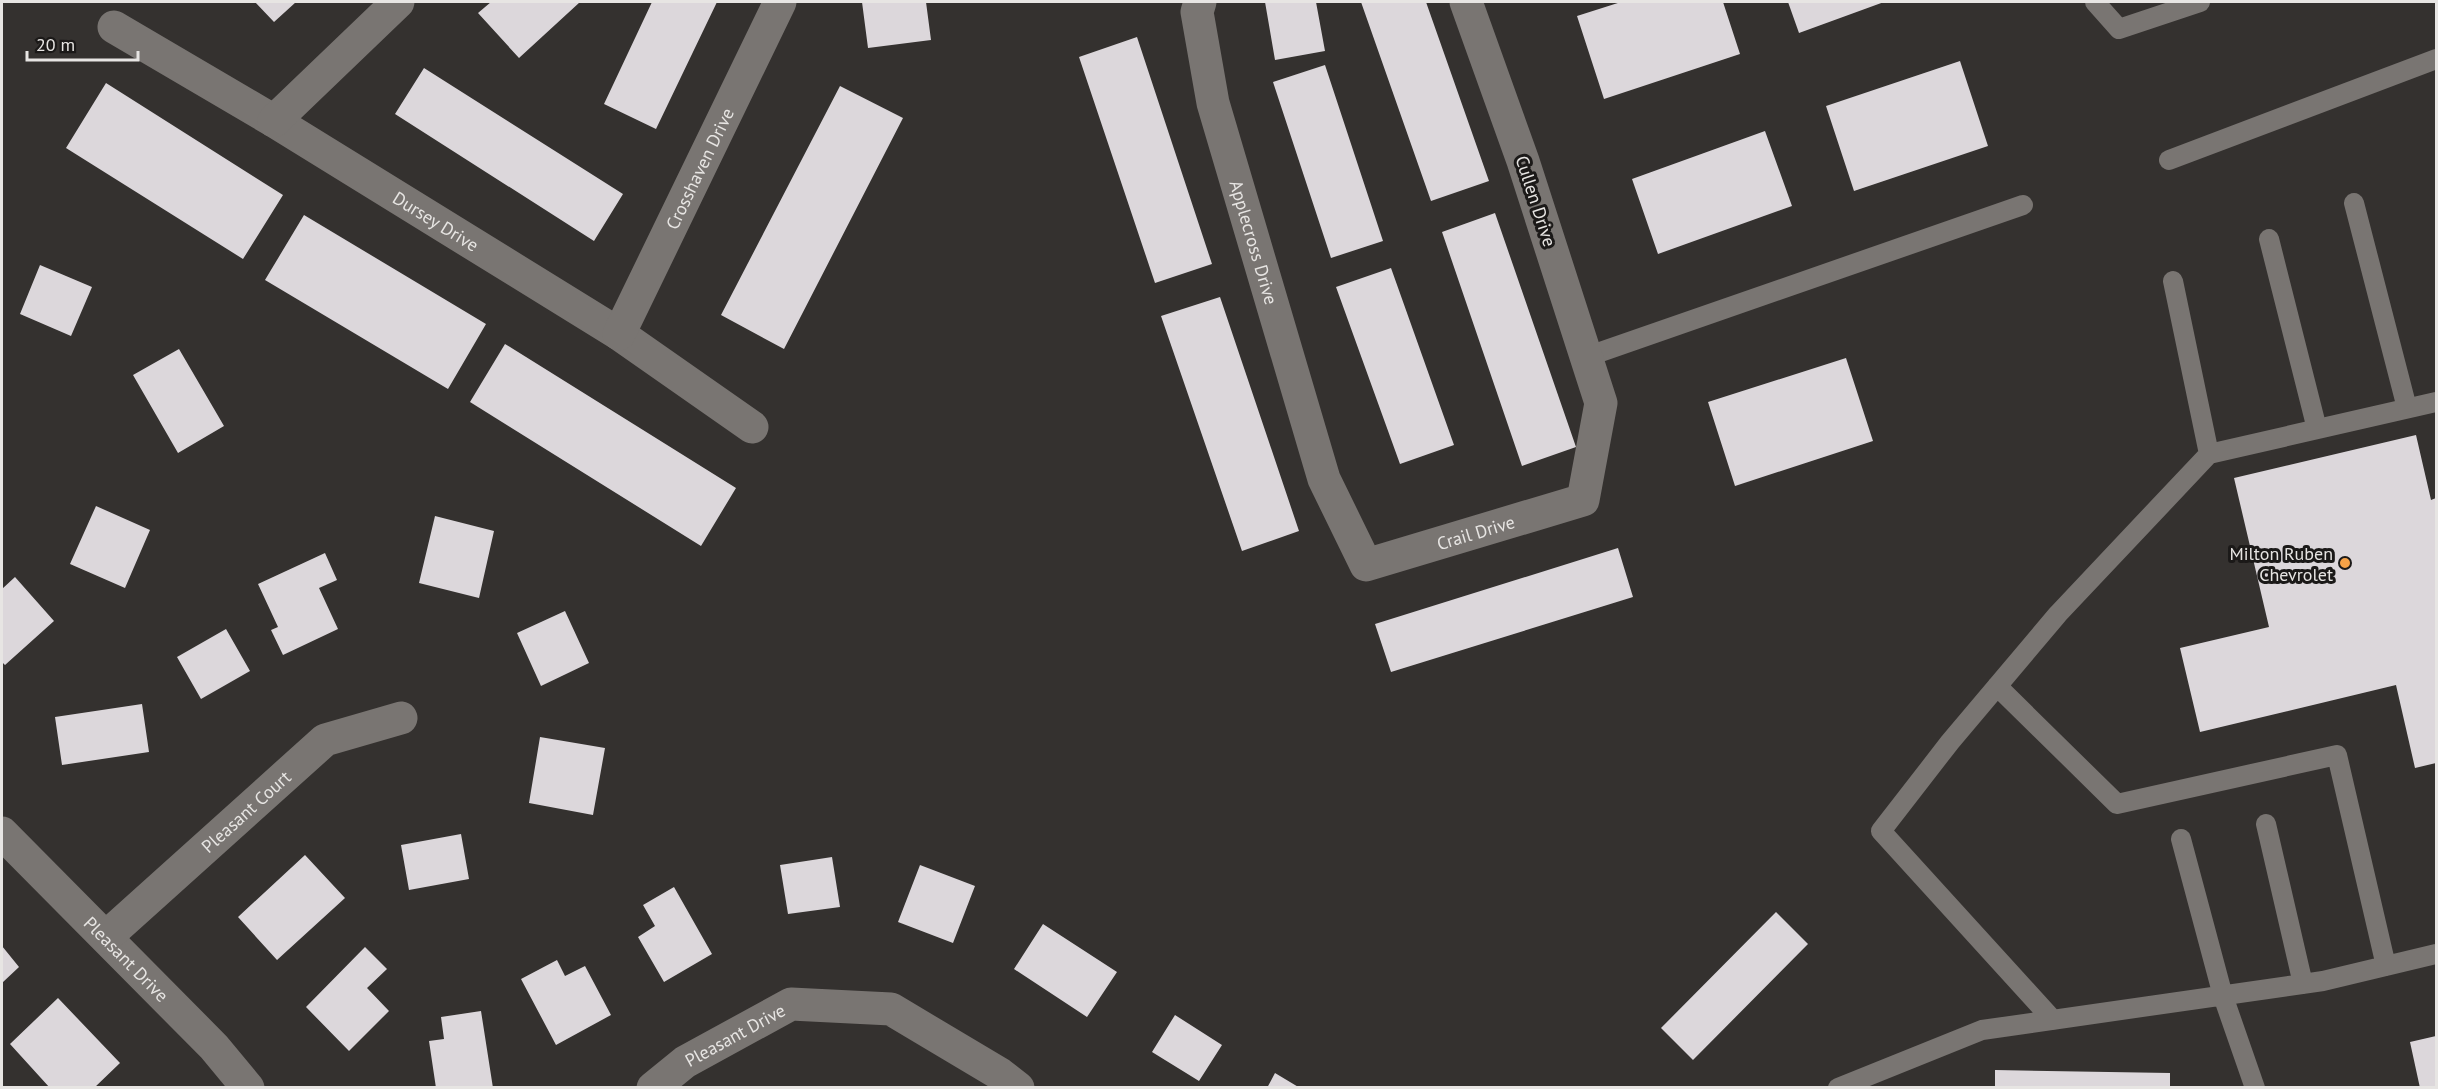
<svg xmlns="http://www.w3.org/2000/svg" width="2438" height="1089" font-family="'PT Sans',sans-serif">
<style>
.building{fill:#dcd7db}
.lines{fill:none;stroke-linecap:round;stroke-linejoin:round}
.service{stroke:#797572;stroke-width:20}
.minor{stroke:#797572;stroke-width:33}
.poi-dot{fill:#f6a247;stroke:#1b1918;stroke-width:2}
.labels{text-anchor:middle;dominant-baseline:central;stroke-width:6;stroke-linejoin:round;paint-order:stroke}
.street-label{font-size:18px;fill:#e7e5e3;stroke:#1b1918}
.poi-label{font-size:18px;fill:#e7e5e3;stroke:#1b1918;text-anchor:end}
</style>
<rect width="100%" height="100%" fill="#34312f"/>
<path class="building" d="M255 2H296L274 22Z
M491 2H580L519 58 478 13Z
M652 2H717L656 129 604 104Z
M862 2H926L931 40 868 48Z
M1265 2H1316L1325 51 1275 60Z
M1361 2H1426L1489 181 1431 201Z
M1621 2H1723L1740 54 1604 99 1577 16Z
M1788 2H1884L1799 33Z
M1137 37 1212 264 1155 283 1079 57Z
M1960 61 1988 146 1854 191 1826 106Z
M1325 65 1383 241 1331 258 1273 82Z
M424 68 623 194 594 241 395 114Z
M106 83 283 195 243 259 66 148Z
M840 86 903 118 784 349 721 315Z
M1765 131 1792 206 1658 254 1632 179Z
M1495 213 1576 447 1522 466 1442 232Z
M304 215 486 324 448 389 265 280Z
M40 265 92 287 71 336 20 314Z
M1391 268 1454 445 1400 464 1336 287Z
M1220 297 1299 531 1242 551 1161 316Z
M505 344 736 488 701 546 470 402Z
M179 349 224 426 178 453 133 375Z
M1846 358 1873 441 1735 486 1708 402Z
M2416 435 2431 500 2436 498V763L2415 768 2396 685 2200 732 2180 648 2269 627 2234 478Z
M96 506 150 530 125 588 70 564Z
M435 516 494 531 479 598 419 583Z
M1618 548 1633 597 1391 672 1375 624Z
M325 553 337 580 319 588 338 629 283 655 271 630 278 627 258 584Z
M15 577 54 621 5 665 2 662V589Z
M565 611 589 663 541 686 517 633Z
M226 629 250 671 201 699 177 657Z
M142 704 149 752 62 765 55 717Z
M540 737 605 748 593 815 529 803Z
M461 834 469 879 409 890 401 845Z
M305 855 345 898 277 960 238 917Z
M832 857 840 907 788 914 780 865Z
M920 865 975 886 953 943 898 922Z
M674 887 712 954 664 982 638 937 655 926 643 905Z
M1776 912 1808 944 1693 1060 1661 1028Z
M1043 924 1117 972 1087 1017 1014 969Z
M2 946 19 967 2 983Z
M365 947 387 969 367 988 389 1011 349 1051 306 1007Z
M557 960 565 976 585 966 611 1015 556 1045 521 979Z
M58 998 120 1063 94 1088H50L10 1044Z
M481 1011 493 1088H436L429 1041 444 1039 441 1017Z
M1175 1015 1222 1045 1199 1081 1152 1052Z
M2436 1036V1088H2420L2410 1042Z
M1995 1070 2170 1073V1088H1995Z
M1275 1073 1300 1088H1267Z"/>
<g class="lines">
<path class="service" d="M2095 2 2119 29 2200 2
M2169 160 2436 59
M2354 203 2407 408
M2269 239 2317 429
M2173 281 2209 454
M1586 357 2023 205
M1997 686 2117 804 2337 755 2386 966
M2266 824 2303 984
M2181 839 2223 996 2255 1088
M2053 1020 1881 831 1950 742 2058 614 2209 454 2436 402
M1838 1088 1982 1030 2323 981 2436 954"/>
<g class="minor">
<path id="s1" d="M1200 2 1197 12 1213 103 1324 479 1366 565 1583 500 1601 403 1523 161 1466 2"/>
<path id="s2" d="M114 27 274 121 619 334 752 427"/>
<path d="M274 121 398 2"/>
<path id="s3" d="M619 334 780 2"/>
<path id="s4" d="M2 833 214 1047 248 1088"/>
<path id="s5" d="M106 937 325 740 401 718"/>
<path id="s6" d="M653 1088 685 1062 791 1004 891 1009 1000 1074 1018 1088"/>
</g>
</g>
<circle class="poi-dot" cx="2345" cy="563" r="6"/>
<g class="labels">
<g class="street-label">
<text stroke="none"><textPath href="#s3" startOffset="184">Crosshaven Drive</textPath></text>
<text transform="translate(1536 201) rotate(72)">Cullen Drive</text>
<text stroke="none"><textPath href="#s2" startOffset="376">Dursey Drive</textPath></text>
<text stroke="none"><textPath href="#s1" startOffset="248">Applecross Drive</textPath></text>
<text stroke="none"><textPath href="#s1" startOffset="705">Crail Drive</textPath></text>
<text stroke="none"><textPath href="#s5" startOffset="188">Pleasant Court</textPath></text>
<text stroke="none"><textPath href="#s4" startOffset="177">Pleasant Drive</textPath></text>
<text stroke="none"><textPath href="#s6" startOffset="98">Pleasant Drive</textPath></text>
</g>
<g class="poi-label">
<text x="2333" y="553">Milton Ruben<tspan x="2333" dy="21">Chevrolet</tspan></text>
</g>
</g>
<rect width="2438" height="1089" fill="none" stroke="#e7e5e3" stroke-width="6"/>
<path d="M27 51v9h111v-9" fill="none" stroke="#e7e5e3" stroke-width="3"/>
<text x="36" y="51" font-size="18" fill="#e7e5e3" stroke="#1b1918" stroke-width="4.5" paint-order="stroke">20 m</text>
</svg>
